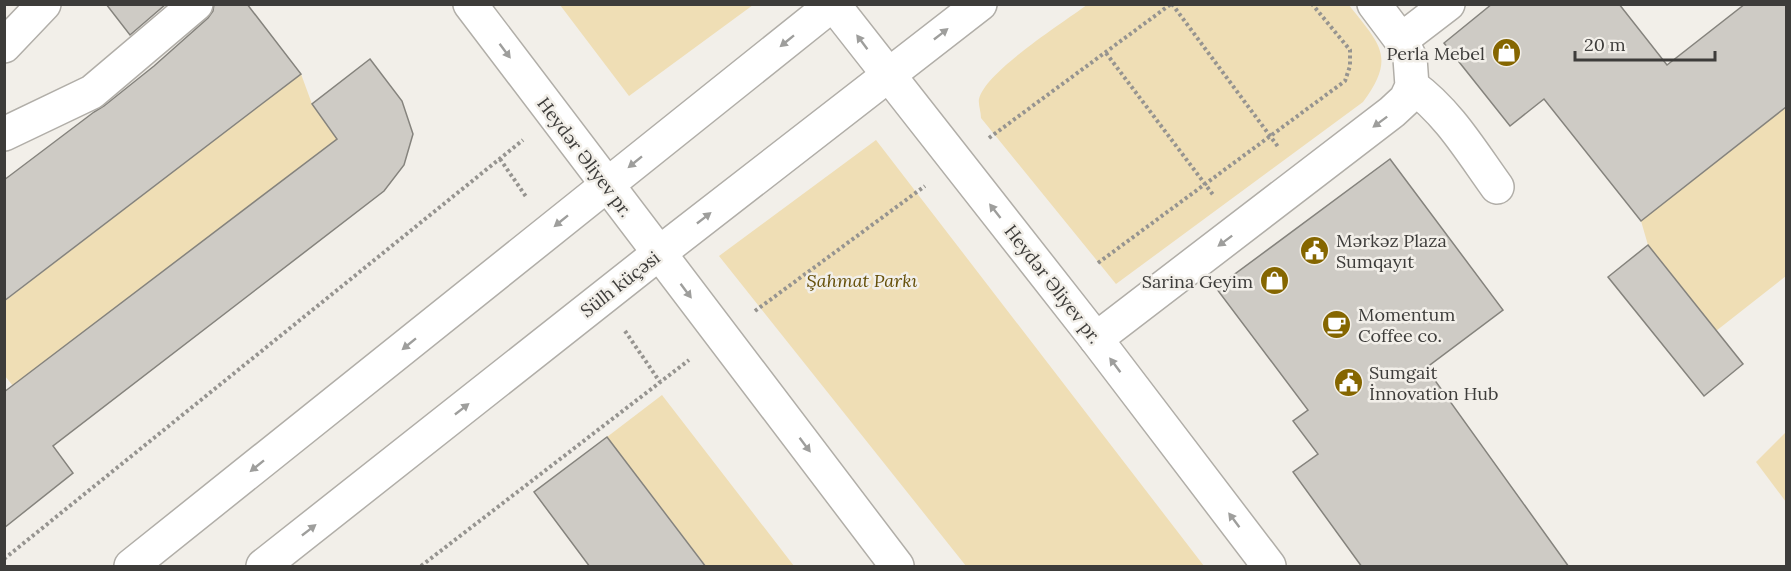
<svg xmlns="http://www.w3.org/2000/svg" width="1791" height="571" font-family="Lora,serif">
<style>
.green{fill:#efdeb5}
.building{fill:#cecbc5;stroke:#85837d;stroke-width:1.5}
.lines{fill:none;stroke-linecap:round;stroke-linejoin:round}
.minor-casing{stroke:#b1aea8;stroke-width:36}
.major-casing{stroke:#b1aea8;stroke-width:36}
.highway-casing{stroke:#b1aea8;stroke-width:36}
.path{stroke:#969490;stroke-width:4;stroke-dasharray:3 3;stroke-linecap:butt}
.minor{stroke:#fff;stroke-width:33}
.major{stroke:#fff;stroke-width:33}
.highway{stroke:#fff;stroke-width:33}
.oneway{fill:#9e9e9c}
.labels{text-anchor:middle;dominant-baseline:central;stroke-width:5;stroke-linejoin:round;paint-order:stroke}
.poi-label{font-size:18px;fill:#3d3c3a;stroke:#f2efe9;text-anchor:start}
.street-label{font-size:18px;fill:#3d3c3a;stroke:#f2efe9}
.park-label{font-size:18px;font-style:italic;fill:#654f08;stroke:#f2efe9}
</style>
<rect width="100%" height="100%" fill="#f2efe9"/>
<path class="green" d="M1088 4 1349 5C1379 44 1397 56 1363 102L1116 284 981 118C981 112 978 104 979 99 986 71 1063 23 1088 4Z
M560 5H753L629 96Z
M301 74 312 104 337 139 13 386 5 376V301Z
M1786 107V276L1716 331 1648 245 1641 221Z
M876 140 1204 566H966L719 256Z
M662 395 794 566H706L607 437Z
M1786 432V502L1756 462Z"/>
<path class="building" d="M106 4H166L130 35Z
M214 4H247L301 74 4 301V180L94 112 104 106 154 66 208 18 213 11Z
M1492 4H1619L1667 65 1745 4H1786V107L1641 221 1544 99 1510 126 1444 43Z
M370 59 402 101 413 134 404 165 384 191 53 446 73 473 4 528V392L337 139 312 104Z
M1390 159 1503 310 1426 368 1569 567H1362L1293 472 1318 454 1293 421 1308 410 1216 288Z
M1648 245 1743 364 1704 396 1608 277Z
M607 437 706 567H590L534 492Z"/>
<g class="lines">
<defs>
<path id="minor" d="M1401 40 1448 4
M4 46 44 4
M1412 86C1448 112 1471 151 1497 187
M4 134 92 92 196 4
M1096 339 1392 112 1406 99 1412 86 1410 58 1401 40 1374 4"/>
<path id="major" d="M470 4 897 566
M833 4 1096 339 1269 566"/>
<path id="highway" d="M131 566 833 4
M263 566 658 254 980 4"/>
</defs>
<use href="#minor" class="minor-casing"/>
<use href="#major" class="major-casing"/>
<use href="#highway" class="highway-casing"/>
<path class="path" d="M1172 4 1279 148
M1106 53 1214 196
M989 138 1171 4
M500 159 527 198
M1098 263 1345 81 1350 66V50L1312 4
M755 311 925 186
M625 331 660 382
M4 559 523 140
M421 566 689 360"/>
<use href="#minor" class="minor"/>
<use href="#major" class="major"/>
<use href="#highway" class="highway"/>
</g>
<defs><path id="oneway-solid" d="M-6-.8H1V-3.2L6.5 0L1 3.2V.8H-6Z" transform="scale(1.5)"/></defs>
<g class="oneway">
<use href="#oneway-solid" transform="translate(941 34) rotate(-38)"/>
<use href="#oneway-solid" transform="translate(787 41) rotate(141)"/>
<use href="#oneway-solid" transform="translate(862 42) rotate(-127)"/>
<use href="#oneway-solid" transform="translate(505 51) rotate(53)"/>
<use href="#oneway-solid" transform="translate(1380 122) rotate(143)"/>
<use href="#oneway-solid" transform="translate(635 162) rotate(141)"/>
<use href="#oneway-solid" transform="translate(995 211) rotate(-128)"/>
<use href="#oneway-solid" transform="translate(704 218) rotate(-38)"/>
<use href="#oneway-solid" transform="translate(561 221) rotate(141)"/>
<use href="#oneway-solid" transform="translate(1225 241) rotate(143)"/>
<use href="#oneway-solid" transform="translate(686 291) rotate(53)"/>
<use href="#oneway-solid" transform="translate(409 344) rotate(141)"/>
<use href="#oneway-solid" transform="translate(1115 365) rotate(-127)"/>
<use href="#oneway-solid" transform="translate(462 409) rotate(-38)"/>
<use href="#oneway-solid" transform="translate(805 445) rotate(53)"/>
<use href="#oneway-solid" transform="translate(257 466) rotate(141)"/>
<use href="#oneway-solid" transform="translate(1234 520) rotate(-127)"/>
<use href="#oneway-solid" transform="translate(309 530) rotate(-38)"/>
</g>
<defs>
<symbol id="shop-disc" viewBox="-11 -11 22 22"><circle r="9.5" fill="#856600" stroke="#f2efe9"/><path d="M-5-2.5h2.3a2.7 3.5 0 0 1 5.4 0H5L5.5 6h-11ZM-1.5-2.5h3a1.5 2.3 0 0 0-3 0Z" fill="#fff"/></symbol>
<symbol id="civic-disc" viewBox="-11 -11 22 22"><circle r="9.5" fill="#856600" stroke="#f2efe9"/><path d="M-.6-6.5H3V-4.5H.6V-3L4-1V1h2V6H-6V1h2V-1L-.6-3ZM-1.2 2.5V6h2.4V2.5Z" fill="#fff"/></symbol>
<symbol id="cafe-disc" viewBox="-11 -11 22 22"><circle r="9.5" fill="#856600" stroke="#f2efe9"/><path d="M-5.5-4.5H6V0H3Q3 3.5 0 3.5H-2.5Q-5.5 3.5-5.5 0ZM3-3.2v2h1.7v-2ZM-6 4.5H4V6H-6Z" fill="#fff"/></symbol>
</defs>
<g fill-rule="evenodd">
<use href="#shop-disc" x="1490" y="36" width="33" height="33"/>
<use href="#civic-disc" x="1298" y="234" width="33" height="33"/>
<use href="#shop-disc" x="1258" y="264" width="33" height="33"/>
<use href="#cafe-disc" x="1320" y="308" width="33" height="33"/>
<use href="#civic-disc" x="1332" y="366" width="33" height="33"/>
</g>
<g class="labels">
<g class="poi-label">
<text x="1485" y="53" text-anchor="end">Perla Mebel</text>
<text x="1336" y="240">Mərkəz Plaza<tspan x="1336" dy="21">Sumqayıt</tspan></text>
<text x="1253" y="281" text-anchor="end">Sarina Geyim</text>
<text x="1358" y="314">Momentum<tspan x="1358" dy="21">Coffee co.</tspan></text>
<text x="1369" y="372">Sumgait<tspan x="1369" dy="21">İnnovation Hub</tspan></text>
</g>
<g class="street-label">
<text transform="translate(585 157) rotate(53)">Heydər Əliyev pr.</text>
<text transform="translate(620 284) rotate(-38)">Sülh küçəsi</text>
<text transform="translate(1053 284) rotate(52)">Heydər Əliyev pr.</text>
</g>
<g class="park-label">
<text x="862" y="280">Şahmat Parkı</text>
</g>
</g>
<rect width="1791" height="571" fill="none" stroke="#3d3c3a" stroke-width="12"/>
<path d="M1575 51v9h140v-9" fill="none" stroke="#3d3c3a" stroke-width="3"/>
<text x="1584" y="51" font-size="18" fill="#3d3c3a" stroke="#f2efe9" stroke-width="4.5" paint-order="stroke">20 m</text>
</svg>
